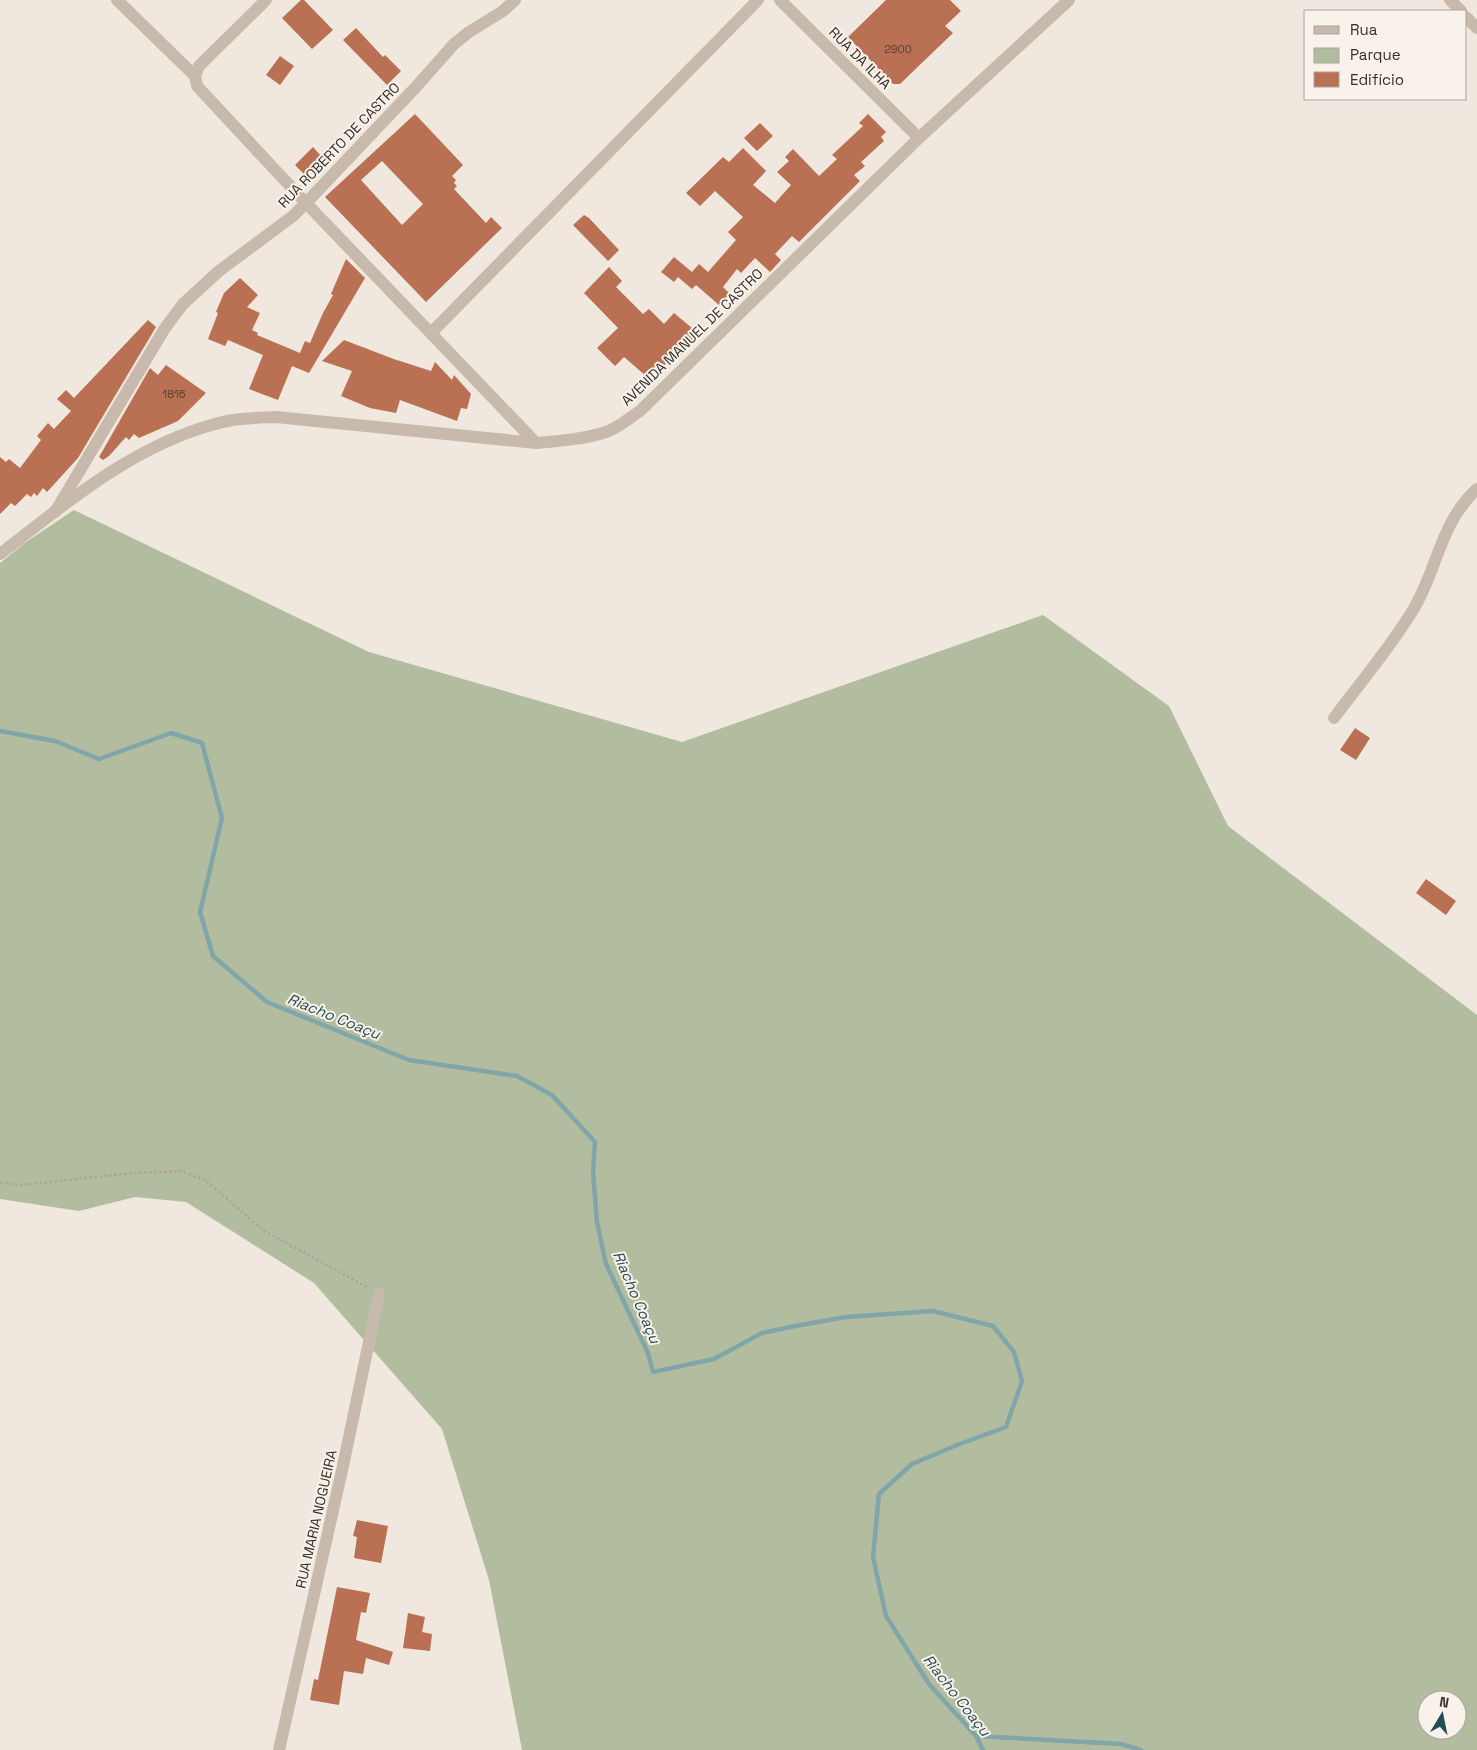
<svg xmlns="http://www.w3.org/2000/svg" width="1477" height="1750" font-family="'Space Grotesk',sans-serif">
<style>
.green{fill:#b2bda0;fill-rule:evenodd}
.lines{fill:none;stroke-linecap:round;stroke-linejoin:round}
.stream{stroke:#80a6aa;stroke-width:4.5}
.building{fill:#b97053;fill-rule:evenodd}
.path{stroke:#b2a396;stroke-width:2.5;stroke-dasharray:2.5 2.5;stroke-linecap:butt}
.minor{stroke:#c7b9ab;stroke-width:12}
.tertiary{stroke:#c7b9ab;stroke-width:12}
.labels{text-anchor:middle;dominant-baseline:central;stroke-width:4;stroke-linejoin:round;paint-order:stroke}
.number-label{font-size:11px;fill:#563e34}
.street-label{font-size:14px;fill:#352e2a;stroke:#f8f2ea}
.water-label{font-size:15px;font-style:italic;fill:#234e53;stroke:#f8f2ea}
</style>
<rect width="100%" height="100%" fill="#f0e8de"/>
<path class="green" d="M74 510 369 652 682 742 1043 615 1169 706 1228 826 1477 1015V1750H522L489 1580 442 1429 314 1283 186 1202 135 1197 79 1211 0 1199V563L26 542ZM1427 1700H1457V1730H1427Z"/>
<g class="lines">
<path class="stream" d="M0 731 55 741 99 759 171 733 202 743 222 818 200 912 213 956 267 1002 409 1060 517 1076 552 1095 595 1142 593 1172 597 1222 606 1264 648 1353 653 1372 714 1359 762 1333 795 1326 846 1317 933 1311 993 1326 1014 1352 1022 1381 1006 1427 957 1445 912 1464 879 1494 873 1557 886 1616 929 1684 976 1736 983 1750
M976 1736 1121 1744 1141 1750"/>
</g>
<path class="building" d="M301 0H304L333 30 312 49 282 18Z
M886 0H950L961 11 945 26 953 33 900 84H893L848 37Z
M356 28 383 57 385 55 401 71 387 85 343 40Z
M280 56 294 66 280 85 266 75Z
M415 114 463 165 452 176 456 180 454 183 457 186 454 189 486 223 491 217 502 228 426 302 325 197ZM382 161 423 204 402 225 361 180Z
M868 114 886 132 881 137 884 141 861 162 865 166 854 175 860 181 799 242 792 236 775 254 781 260 770 272 755 258 741 273 737 269 723 287 730 294 719 305 696 285 692 289 678 277 674 282 661 272 674 257 692 272 699 264 708 272 736 240 728 232 743 217 715 191 700 206 686 193 723 157 729 162 743 148 766 171 753 185 775 203 791 185 777 172 789 161 785 157 793 149 819 176 837 159 832 155 863 126 859 123Z
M760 123 773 136 757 151 744 138Z
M313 147 322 157 304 174 295 165Z
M584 215 589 218 619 250 608 261 573 225Z
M346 259 365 278 309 373 292 366 278 400 249 389 263 355 228 340 225 346 208 339 218 313 216 312 224 293 240 278 258 295 247 307 260 313 252 330 258 333 257 335 300 353 305 341 310 343 323 313 333 295 331 294Z
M609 267 622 281 616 287 643 314 649 309 664 324 674 313 692 328 688 334 695 340 671 365 667 362 659 373 654 368 646 376 624 357 615 366 597 348 618 328 584 293Z
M148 320 156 327 78 458 47 492 43 488 37 496 34 493 31 497 27 494 15 506 11 503 0 514V457L6 462 9 459 20 468 41 440 37 436 48 423 54 429 71 411 57 399 66 390 74 398Z
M344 340 399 361 397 360 431 371 435 362 452 380 454 375 471 394 467 409 461 408 457 421 400 400 396 413 370 408 341 396 352 371 322 361Z
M166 365 206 393 178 421 139 438 134 434 129 440 126 437 109 456 103 460 99 457 150 368 158 375Z
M1355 728 1370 738 1356 760 1340 750Z
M1426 879 1456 901 1446 915 1416 893Z
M357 1520 388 1526 381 1563 354 1558 357 1537 353 1536Z
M337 1587 370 1593 366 1613 361 1612 356 1640 393 1652 389 1665 366 1658 363 1674 344 1671 339 1705 310 1700 314 1679 318 1680Z
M408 1613 425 1617 422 1632 432 1634 430 1651 403 1648Z"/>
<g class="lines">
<path class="path" d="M0 1182 20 1185 134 1173 181 1171 205 1180 264 1231 367 1287"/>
<path class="minor" d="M117 0 195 76 197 86 306 203 536 443
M780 0 919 138
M1450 0 1461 11
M1466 17 1477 28
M195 76 199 66 266 0
M432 332 758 0
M55 512 165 328 183 304 219 271 293 216 306 203 415 88 454 44 469 32 503 11 515 0
M1334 718C1360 683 1390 648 1413 610 1438 569 1439 524 1477 489
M279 1750 343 1466 379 1294"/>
<path class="tertiary" d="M0 554C66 503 133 446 215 424 235 418 255 418 276 417L536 443C559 441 585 439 606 432 618 428 629 418 640 411L919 138 1069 0"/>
</g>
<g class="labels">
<g class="number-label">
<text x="898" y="49">2900</text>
<text x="174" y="394">1816</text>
</g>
<g class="street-label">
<text transform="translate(860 58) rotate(45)">RUA DA ILHA</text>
<text transform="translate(339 145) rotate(-46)">RUA ROBERTO DE CASTRO</text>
<text transform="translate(692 337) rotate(-44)">AVENIDA MANUEL DE CASTRO</text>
<text transform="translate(316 1519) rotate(-77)">RUA MARIA NOGUEIRA</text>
</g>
<g class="water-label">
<text transform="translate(334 1016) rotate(22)">Riacho Coaçu</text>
<text transform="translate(637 1297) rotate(67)">Riacho Coaçu</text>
<text transform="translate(957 1695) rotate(52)">Riacho Coaçu</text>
</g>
</g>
<rect x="1304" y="10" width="162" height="90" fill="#f8f2ea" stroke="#aaa49d"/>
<rect x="1314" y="26" width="25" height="8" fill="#c7b9ab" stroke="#aaa49d"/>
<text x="1350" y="35" font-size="15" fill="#352e2a">Rua</text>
<rect x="1314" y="48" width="25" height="15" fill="#b2bda0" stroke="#aaa49d"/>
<text x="1350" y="60" font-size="15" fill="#352e2a">Parque</text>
<rect x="1314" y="72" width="25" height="15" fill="#b97053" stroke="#aaa49d"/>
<text x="1350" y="85" font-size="15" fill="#352e2a">Edifício</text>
<g transform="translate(1442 1715) rotate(10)"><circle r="24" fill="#f8f2ea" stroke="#aaa49d"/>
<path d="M0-4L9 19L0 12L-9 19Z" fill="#234e53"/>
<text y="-8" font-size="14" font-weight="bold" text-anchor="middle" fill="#352e2a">N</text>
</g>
</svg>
